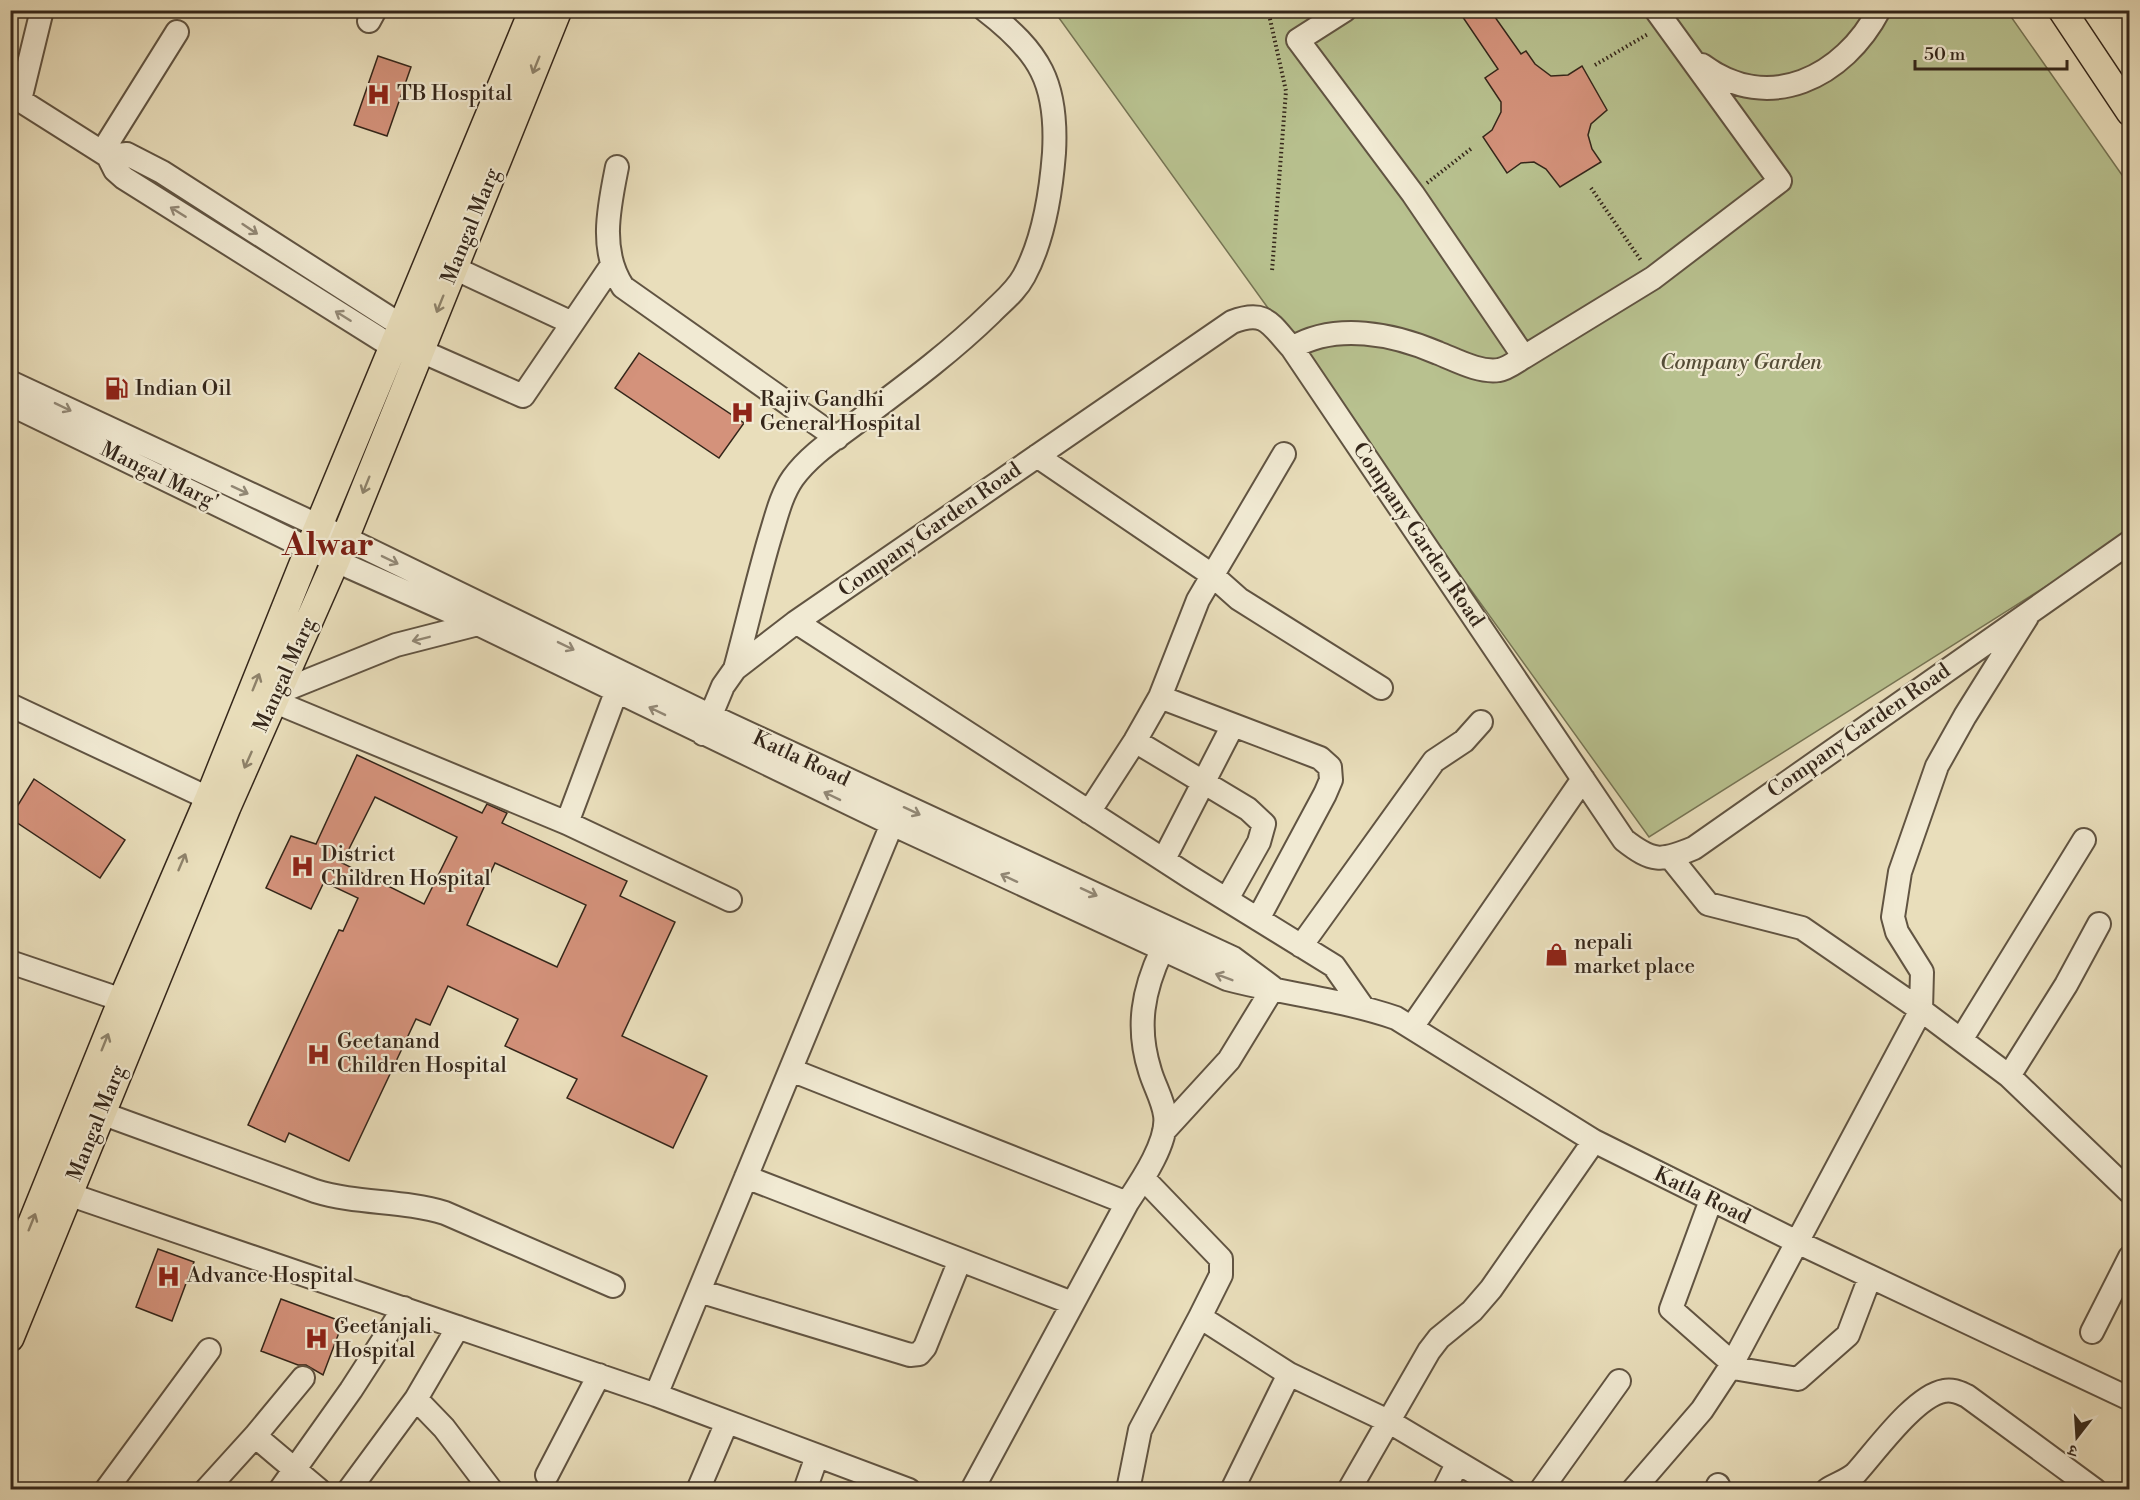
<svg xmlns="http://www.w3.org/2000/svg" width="2140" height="1500" font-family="'Libre Bodoni','Noto Serif Devanagari',serif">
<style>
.green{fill:#b8c18f;stroke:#767454;stroke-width:1.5}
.building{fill:#d4927b;stroke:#34261a;stroke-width:1.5;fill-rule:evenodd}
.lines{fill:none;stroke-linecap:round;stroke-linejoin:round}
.minor-casing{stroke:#615442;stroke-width:26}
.major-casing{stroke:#34261a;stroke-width:30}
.path{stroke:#34261a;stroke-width:4;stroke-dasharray:1.5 3;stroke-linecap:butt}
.minor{stroke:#f1ead3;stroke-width:22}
.major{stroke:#e9debb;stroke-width:27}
.oneway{stroke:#8e826a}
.oneway2{stroke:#928876}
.labels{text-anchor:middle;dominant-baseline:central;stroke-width:4.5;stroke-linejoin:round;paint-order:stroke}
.poi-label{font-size:21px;fill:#34261a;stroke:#f1ead3;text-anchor:start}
.street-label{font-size:21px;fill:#34261a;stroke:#f1ead3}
.park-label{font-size:21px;font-style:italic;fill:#554d37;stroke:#f1ead3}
.town-label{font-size:33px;font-weight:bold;fill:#7a1f14;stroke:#f1ead3}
</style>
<rect width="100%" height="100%" fill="#e9debb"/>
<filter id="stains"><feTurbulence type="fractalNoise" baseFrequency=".00333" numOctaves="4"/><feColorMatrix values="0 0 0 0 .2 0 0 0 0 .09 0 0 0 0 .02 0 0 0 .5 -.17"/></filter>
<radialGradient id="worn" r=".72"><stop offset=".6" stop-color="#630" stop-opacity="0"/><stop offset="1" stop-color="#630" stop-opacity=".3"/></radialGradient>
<path class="green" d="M1054 11H2007L2129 185V534L1649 837Z"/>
<path class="building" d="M1458 10H1490L1521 54 1526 51 1535 64 1551 76 1568 75 1582 66 1607 110 1591 124 1588 135 1592 149 1601 162 1560 187 1546 169 1534 162 1521 163 1507 173 1483 137 1492 130 1501 112V102L1485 78 1498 69Z
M378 56 411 67 387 136 354 125Z
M639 353 744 423 719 458 615 388Z
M357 755 482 813 487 804 507 813 502 823 627 881 620 896 675 922 622 1036 707 1076 673 1148 567 1098 577 1079 505 1046 518 1019 448 986 430 1025 416 1019 349 1161 289 1133 285 1142 248 1125 339 930 343 931 358 898 324 882 311 909 266 888 291 836 316 844ZM375 797 457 837 424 904 342 863ZM495 863 586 905 557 967 467 925Z
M34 779 125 840 100 878 10 818Z
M158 1249 194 1262 172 1321 136 1307Z
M281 1299 343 1322 323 1375 306 1365H298L261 1351Z"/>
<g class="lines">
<defs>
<path id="minor" d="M1345 10 1298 40 1413 194 1524 357 1653 278 1780 181 1656 10
M369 21 375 10
M1702 65C1769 115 1844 77 1879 10
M10 94 108 156 115 170 124 178 393 347
M20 100 42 10
M102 152 177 32
M108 156 127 154 162 172 402 326
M617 167C609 207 599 251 623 287L837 438
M454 268 572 323
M1292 348C1336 322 1394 334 1438 353 1456 360 1479 373 1499 370 1507 369 1517 361 1524 357
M430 355 523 396 612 265
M10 382 345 538 711 716 1233 958 1272 987
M10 404 309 549 478 624 892 824 1227 979C1283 994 1341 999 1396 1018L1594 1141 1797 1242 2130 1399
M1037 456 1212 575 1239 599 1381 688
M796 622 1190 877 1334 966 1362 1006
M735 669C747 625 757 581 770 537 776 518 781 495 793 478 812 452 840 436 865 416 909 383 952 351 991 313 1003 301 1016 291 1024 276 1043 241 1051 192 1054 153 1058 83 1040 52 985 10
M277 693 396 645 478 624
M1160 697 1320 758 1330 767 1331 780 1325 794 1258 919
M273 701 567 823 730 900
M10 705 223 805
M703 734 723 686 735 669 796 622 1232 322C1266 309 1270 324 1292 348L1624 840C1652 862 1661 862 1694 848L2130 542
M1135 741 1248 809 1264 824 1259 842 1227 899
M1089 812 1135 741 1160 697 1198 600 1284 454
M567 823 621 679
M1671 858 1708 904 1802 928 1921 1010 2009 1076 2130 1192
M1164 859 1233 725
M1301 946 1434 761 1464 741 1481 722
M10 962 137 1005
M1412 1027 1583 779
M1961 1040 2084 840
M791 1070 1127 1203
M2009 1076 2066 985 2099 924
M101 1113 315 1191C357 1204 403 1200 445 1213L613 1286
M1164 1131 1229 1060 1273 988
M746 1177 1072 1303
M1143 1178 1221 1259V1275L1200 1317 1289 1374 1388 1421 1504 1490
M68 1194 656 1395 892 824
M1711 1200 1671 1309 1739 1369 1798 1379 1848 1335 1870 1277
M699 1291 910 1355 919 1354 925 1347 960 1260
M2092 1332 2130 1257
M656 1395 909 1490
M416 1399 444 1428 491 1490
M255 1436 319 1490
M547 1475 599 1375
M1718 1485 1720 1490
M106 1490 209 1350
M206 1490 255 1436 303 1378
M280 1490 351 1390 404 1308
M349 1490 416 1399 458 1327
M698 1490 727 1422
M805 1490 817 1456
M972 1490 1127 1203C1141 1182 1169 1141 1165 1115 1163 1100 1154 1085 1150 1071 1136 1027 1143 990 1162 950
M1128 1490 1140 1430 1200 1317
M1232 1490 1289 1374
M1349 1490 1429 1351 1439 1338 1472 1311 1491 1289 1594 1141
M1444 1490 1457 1464
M1541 1490 1619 1381
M1633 1490 1702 1410 1731 1366 1921 1010 1922 972 1897 932 1893 917 1900 872 1937 766 1965 716 2027 617
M1827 1490C1836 1484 1849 1480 1856 1473 1876 1451 1915 1396 1944 1391 1953 1389 1960 1393 1967 1396L2095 1490"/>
<path id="major" d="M2062 10 2130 112
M10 1277 122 1000 209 798 309 549 533 10
M10 1338 227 807 336 560 558 10"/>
</defs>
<use href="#minor" class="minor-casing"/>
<use href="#major" class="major-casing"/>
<path class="path" d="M1268 10 1286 91 1272 271
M1595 65 1648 34
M1427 183 1472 148
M1591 188 1642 262"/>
<use href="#minor" class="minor"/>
<use href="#major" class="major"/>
</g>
<defs><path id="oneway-shaft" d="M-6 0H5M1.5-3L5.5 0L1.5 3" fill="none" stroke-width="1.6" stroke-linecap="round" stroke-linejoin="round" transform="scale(1.5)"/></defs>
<g class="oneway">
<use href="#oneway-shaft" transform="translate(536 65) rotate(112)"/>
<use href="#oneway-shaft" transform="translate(440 304) rotate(112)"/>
<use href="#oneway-shaft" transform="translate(366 485) rotate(112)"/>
<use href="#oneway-shaft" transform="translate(256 682) rotate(-68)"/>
<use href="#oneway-shaft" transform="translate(248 760) rotate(114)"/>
<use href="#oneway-shaft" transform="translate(182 862) rotate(-67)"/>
<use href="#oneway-shaft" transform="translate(105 1042) rotate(-68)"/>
<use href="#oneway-shaft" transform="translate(32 1222) rotate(-68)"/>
</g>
<g class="oneway2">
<use href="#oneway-shaft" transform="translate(178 212) rotate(-148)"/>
<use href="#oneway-shaft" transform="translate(250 229) rotate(34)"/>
<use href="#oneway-shaft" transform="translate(343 316) rotate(-148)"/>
<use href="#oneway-shaft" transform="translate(63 407) rotate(26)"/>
<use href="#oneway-shaft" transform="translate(240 490) rotate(25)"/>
<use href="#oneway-shaft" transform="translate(390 560) rotate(26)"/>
<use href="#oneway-shaft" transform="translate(421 639) rotate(166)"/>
<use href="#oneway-shaft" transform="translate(566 646) rotate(26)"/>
<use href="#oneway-shaft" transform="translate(657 711) rotate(-154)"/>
<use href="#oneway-shaft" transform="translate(832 796) rotate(-154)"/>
<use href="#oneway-shaft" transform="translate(912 811) rotate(25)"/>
<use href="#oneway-shaft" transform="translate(1009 878) rotate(-155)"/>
<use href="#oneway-shaft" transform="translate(1089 892) rotate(25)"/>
<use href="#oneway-shaft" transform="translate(1224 977) rotate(-159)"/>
</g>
<defs>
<symbol id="hospital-bare" viewBox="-9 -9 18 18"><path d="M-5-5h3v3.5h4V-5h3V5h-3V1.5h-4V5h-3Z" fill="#8f2418" stroke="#f1ead3" stroke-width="2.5" paint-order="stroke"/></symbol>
<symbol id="fuel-bare" viewBox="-9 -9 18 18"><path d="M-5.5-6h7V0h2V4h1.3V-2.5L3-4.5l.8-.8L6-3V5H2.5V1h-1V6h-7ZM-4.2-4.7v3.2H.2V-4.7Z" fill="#8f2418" stroke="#f1ead3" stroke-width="2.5" paint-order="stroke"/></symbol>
<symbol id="shop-bare" viewBox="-9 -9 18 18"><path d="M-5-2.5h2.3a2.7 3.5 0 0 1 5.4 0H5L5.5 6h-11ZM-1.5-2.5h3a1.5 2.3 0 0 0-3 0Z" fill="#8f2418" stroke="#f1ead3" stroke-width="2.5" paint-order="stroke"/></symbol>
</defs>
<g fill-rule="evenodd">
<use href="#hospital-bare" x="362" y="78" width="33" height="33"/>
<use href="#fuel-bare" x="100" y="372" width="33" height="33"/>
<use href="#hospital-bare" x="726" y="396" width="33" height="33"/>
<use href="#hospital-bare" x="286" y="850" width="33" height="33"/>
<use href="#shop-bare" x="1540" y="938" width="33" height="33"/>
<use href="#hospital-bare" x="302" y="1038" width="33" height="33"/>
<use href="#hospital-bare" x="152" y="1260" width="33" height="33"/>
<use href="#hospital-bare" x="300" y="1322" width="33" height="33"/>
</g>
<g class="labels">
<g class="poi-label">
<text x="397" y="94">TB Hospital</text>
<text x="135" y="389">Indian Oil</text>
<text x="760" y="400">Rajiv Gandhi<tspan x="760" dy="24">General Hospital</tspan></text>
<text x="321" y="855">District<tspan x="321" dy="24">Children Hospital</tspan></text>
<text x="1574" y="943">nepali<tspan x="1574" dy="24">market place</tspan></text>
<text x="337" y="1042">Geetanand<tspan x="337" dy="24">Children Hospital</tspan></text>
<text x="187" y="1276">Advance Hospital</text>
<text x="334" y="1327">Geetanjali<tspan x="334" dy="24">Hospital</tspan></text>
</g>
<g class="street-label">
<text transform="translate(471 226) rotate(-68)">Mangal Marg</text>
<text transform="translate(159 476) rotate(26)">Mangal Marg'</text>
<text transform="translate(930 530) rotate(-35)">Company Garden Road</text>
<text transform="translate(1418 535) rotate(56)">Company Garden Road</text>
<text transform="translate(285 675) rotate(-66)">Mangal Marg</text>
<text transform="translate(1859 731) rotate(-35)">Company Garden Road</text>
<text transform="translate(801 759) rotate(25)">Katla Road</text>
<text transform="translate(97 1123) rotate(-68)">Mangal Marg</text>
<text transform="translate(1702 1196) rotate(26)">Katla Road</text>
</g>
<g class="park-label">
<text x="1741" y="363">Company Garden</text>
</g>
<g class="town-label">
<text x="328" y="545">Alwar</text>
</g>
</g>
<rect width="2140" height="1500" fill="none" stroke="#e9debb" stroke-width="36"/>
<rect x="12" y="12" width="2116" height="1476" fill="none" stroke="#34261a" stroke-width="3"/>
<rect x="18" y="18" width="2104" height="1464" fill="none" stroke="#34261a" stroke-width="1.5"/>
<g transform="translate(2077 1437) rotate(197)" stroke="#f1ead3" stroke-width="4.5" paint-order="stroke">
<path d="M0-4.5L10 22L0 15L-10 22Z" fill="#34261a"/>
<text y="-9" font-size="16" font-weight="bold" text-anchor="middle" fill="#34261a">उ</text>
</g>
<path d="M1915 60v9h152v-9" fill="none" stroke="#34261a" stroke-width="3"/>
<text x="1924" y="60" font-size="18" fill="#34261a" stroke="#f1ead3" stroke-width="4.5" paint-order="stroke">50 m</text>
<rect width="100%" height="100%" filter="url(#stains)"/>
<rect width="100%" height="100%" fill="url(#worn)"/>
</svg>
